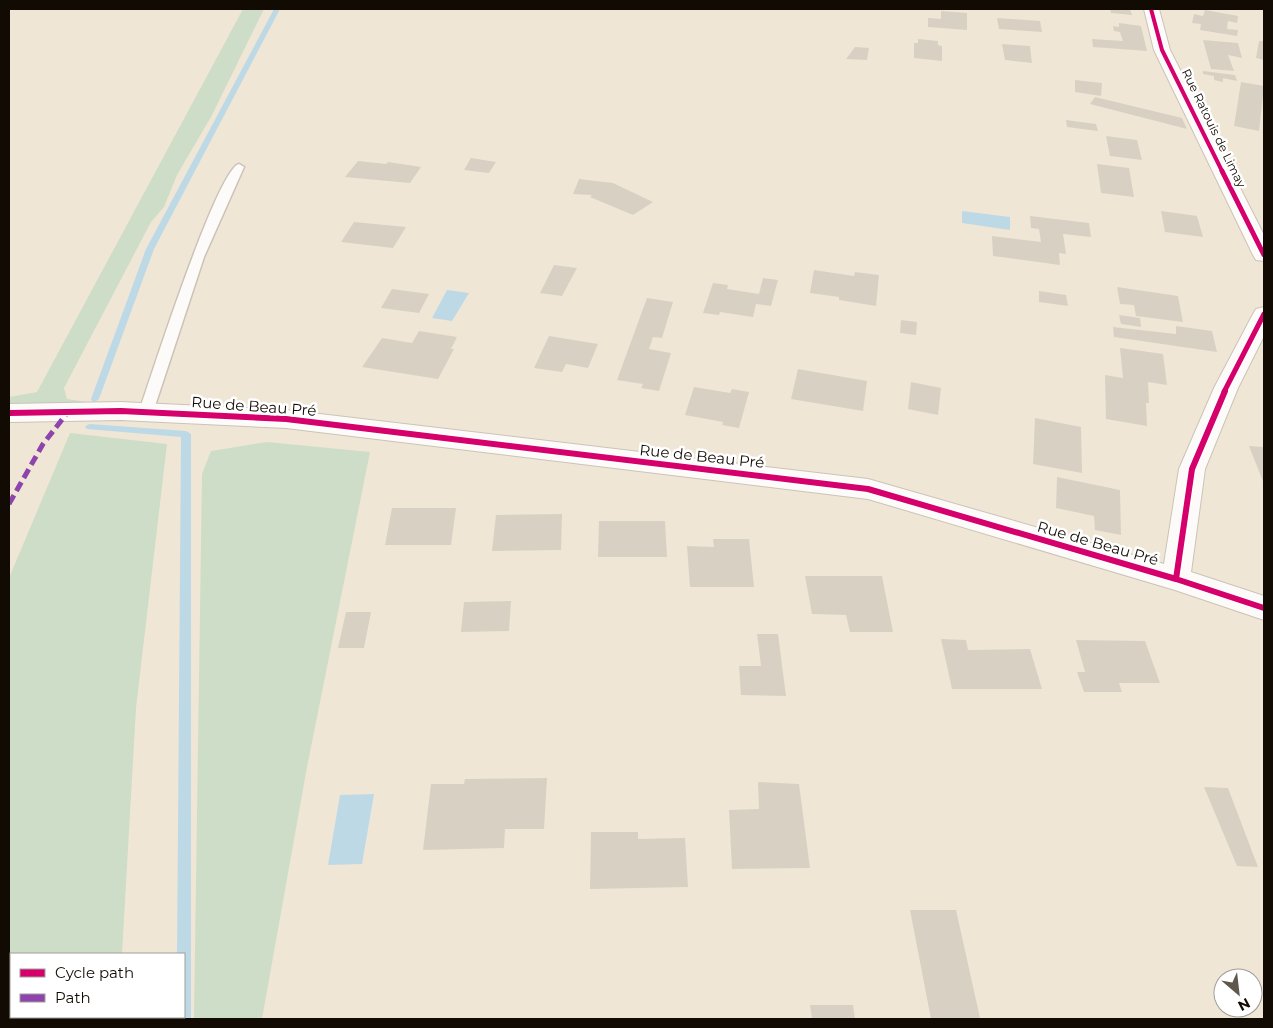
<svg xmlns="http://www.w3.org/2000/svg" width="1273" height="1028" font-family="Montserrat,sans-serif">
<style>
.green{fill:#ceddc7}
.water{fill:#bed9e6}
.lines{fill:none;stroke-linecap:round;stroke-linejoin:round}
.stream{fill:#bed9e6;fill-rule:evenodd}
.building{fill:#d9d0c4}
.service-casing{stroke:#cbc3b7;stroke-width:3}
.minor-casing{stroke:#cbc3b7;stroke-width:2}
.service{fill:#fdfbf9;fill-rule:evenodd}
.minor{fill:#fdfbf9;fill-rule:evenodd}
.quiet{stroke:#8e44ad;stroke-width:5;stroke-dasharray:10 5;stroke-linecap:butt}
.cycleway-far2-casing{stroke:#fff;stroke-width:5.5}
.cycleway-far1-casing{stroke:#fff;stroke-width:8}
.cycleway-casing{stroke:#fff;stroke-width:9}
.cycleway-far2{stroke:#d6006c;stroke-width:4}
.cycleway-far1{stroke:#d6006c;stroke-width:5}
.cycleway{stroke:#d6006c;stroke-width:6}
.labels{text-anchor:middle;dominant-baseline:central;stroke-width:5;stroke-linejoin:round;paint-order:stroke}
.far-street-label{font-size:12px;fill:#120b03;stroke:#fff}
.street-label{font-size:15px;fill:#120b03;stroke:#fff}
</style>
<rect width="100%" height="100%" fill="#f0e6d6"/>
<path class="green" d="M243 9H264L211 117 177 175 164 207 151 222 64 388 67 399 87 402 84 405H9V397L37 392Z
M70 433 167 444 136 708 122 954H11V1017H119V1019H9V578Z
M267 442 370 452 307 767 262 1019H194L202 474 211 451Z"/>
<path class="water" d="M962 211 1010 217V230L962 223Z
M447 290 469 293 452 321 432 318Z
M374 794 362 864 328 865 340 795Z"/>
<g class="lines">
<path class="stream" d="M274 9H280L154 249 99 399 95 402 92 401 91 399 146 249Z
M90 424 186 431 191 434V1019H177V1017H184V954H177L181 437 87 429 85 427 87 425Z"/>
</g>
<path class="building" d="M1110 9H1130L1132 15 1111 13Z
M1205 10 1238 16 1237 23 1228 21 1227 29 1238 30 1237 36 1200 30 1201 24 1192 23 1194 14 1203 16Z
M941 11 967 13V30L928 27V18L941 19Z
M997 18 1040 21 1042 32 999 29Z
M1119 23 1141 26 1147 51 1093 47 1092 39 1123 41 1120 32 1114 31 1113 26 1119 27Z
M918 39 938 41V45L942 46V61L914 58V43H918Z
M1203 40 1238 43 1242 58 1228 55 1234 71 1211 69Z
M1259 41H1264V60L1256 58Z
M1002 44 1030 46 1032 63 1005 60Z
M855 47 869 48 867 60 846 59Z
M1203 71 1235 75 1237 81 1223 78V82L1214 80V76L1203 74Z
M1075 80 1102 83 1101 96 1075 92Z
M1241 82 1264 86 1259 131 1234 126Z
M1095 97 1182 118 1187 129 1090 104Z
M1066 120 1096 124 1098 131 1067 127Z
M1106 136 1137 140 1142 160 1110 156Z
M471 158 496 162 489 173 464 170Z
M358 161 386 164 388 162 421 167 410 183 345 177Z
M1097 164 1129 168 1134 197 1101 193Z
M579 179 613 183 653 202 633 215 590 197 592 195 573 194Z
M1161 211 1197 216 1203 237 1165 232Z
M1030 216 1089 223 1091 237 1063 234 1066 254 1059 253 1060 265 993 256 992 236 1041 242 1039 229 1031 228Z
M354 222 406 227 393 248 341 242Z
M554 265 577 268 562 296 540 293Z
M814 270 854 276 855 272 879 275 876 306 839 300V297L810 293Z
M763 278 778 280 771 306 756 304 753 317 720 312 719 315 703 313 713 283 728 285 727 289 759 294Z
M1117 287 1178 296 1183 322 1136 316 1134 305 1120 304Z
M392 289 429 294 419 313 381 308Z
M1039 291 1066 295 1068 306 1039 302Z
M647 298 673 302 662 338 653 337 649 349 671 353 659 391 641 388 643 384 617 380Z
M1119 315 1140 318 1141 327 1121 324Z
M901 320 917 322 916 335 900 333Z
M1176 326 1212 331 1217 352 1114 337 1113 327 1176 334Z
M419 331 457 337 451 349H454L438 379 362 367 382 338 412 343Z
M549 336 598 344 588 368 566 364 562 372 534 368Z
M1120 348 1163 354 1167 385 1148 382 1149 403H1146L1147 426 1106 419 1105 375 1123 378Z
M798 369 867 381 863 411 791 399Z
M911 382 941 388 938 415 908 409Z
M694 387 730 393 732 389 749 392 739 428 722 425 723 422 685 415Z
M1035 418 1081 427 1082 473 1033 464Z
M1249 446 1264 447V484Z
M1057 477 1120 490 1121 535 1095 530 1094 516 1056 508Z
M392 508H456L451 545H385Z
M562 514 561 550 492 551 496 515Z
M599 521H665L667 557H598Z
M713 539H749L754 587H690L687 546 714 547Z
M805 576H882L893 632H850L846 615 812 614Z
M511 601 509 631 461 632 464 602Z
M346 612H371L364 648H338Z
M757 634H778L786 696 741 695 739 666H761Z
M941 639 966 640 968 650 1030 649 1042 689H952Z
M1076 640 1145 641 1160 683H1119L1122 692H1084L1077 672H1085Z
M547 778 544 829H505L504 848 423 850 431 784H464L465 779Z
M758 782 799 784 810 868 732 869 729 810 759 809Z
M1204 787 1228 788 1258 867 1237 866Z
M591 832H638V839L685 838 688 887 590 889Z
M910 910H956L980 1018 931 1019Z
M810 1005H853L855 1019H812Z"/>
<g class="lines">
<defs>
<path id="service" d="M239 164 244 167 204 257 153 412 146 417 141 415 139 412C150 380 217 169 239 164Z"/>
<path id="minor" d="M1144 9H1159L1170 50 1264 235V261L1256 260 1253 255 1154 50Z
M1264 307V336L1238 388 1205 469 1191 572 1264 596V620L1175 590 868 499 286 428 121 420 9 422V404L121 402 286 410 868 479 1164 564 1179 469 1214 388 1253 314 1256 309Z"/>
</defs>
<use href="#service" class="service-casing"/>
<use href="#minor" class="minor-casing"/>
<use href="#service" class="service"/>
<use href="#minor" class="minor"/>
<path class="quiet" d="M9 504 43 444 68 412"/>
<defs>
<path id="cycleway-far2" d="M1151 9 1162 50 1223 173"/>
<path id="cycleway-far1" d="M1222 171 1264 255
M1224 392 1264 314"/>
<path id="cycleway" d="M9 413 121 411 286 419 868 489 1176 579 1264 608
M1176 579 1192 469 1225 391"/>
</defs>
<use href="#cycleway-far2" class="cycleway-far2-casing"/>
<use href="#cycleway-far1" class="cycleway-far1-casing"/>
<use href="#cycleway" class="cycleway-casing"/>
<use href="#cycleway-far2" class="cycleway-far2"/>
<use href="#cycleway-far1" class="cycleway-far1"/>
<use href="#cycleway" class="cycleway"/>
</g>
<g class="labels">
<g class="far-street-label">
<text transform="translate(1214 128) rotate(64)">Rue Ratouis de Limay</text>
</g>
<g class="street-label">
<text transform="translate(254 406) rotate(4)">Rue de Beau Pré</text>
<text transform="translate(702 456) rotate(6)">Rue de Beau Pré</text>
<text transform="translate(1098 543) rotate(16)">Rue de Beau Pré</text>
</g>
</g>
<rect width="1273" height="1028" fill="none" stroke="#120b03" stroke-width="20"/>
<rect x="10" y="953" width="175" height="65" fill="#ffffff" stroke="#a09d9a"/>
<rect x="20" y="969" width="25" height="8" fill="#d6006c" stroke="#a09d9a"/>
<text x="55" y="978" font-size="15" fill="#120b03">Cycle path</text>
<rect x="20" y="994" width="25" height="8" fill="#8e44ad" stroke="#a09d9a"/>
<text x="55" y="1003" font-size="15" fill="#120b03">Path</text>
<g transform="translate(1238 993) rotate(152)"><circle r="24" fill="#ffffff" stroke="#a09d9a"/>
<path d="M0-4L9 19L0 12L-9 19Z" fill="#60584d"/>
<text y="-8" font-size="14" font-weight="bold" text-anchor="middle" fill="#120b03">N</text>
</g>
</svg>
